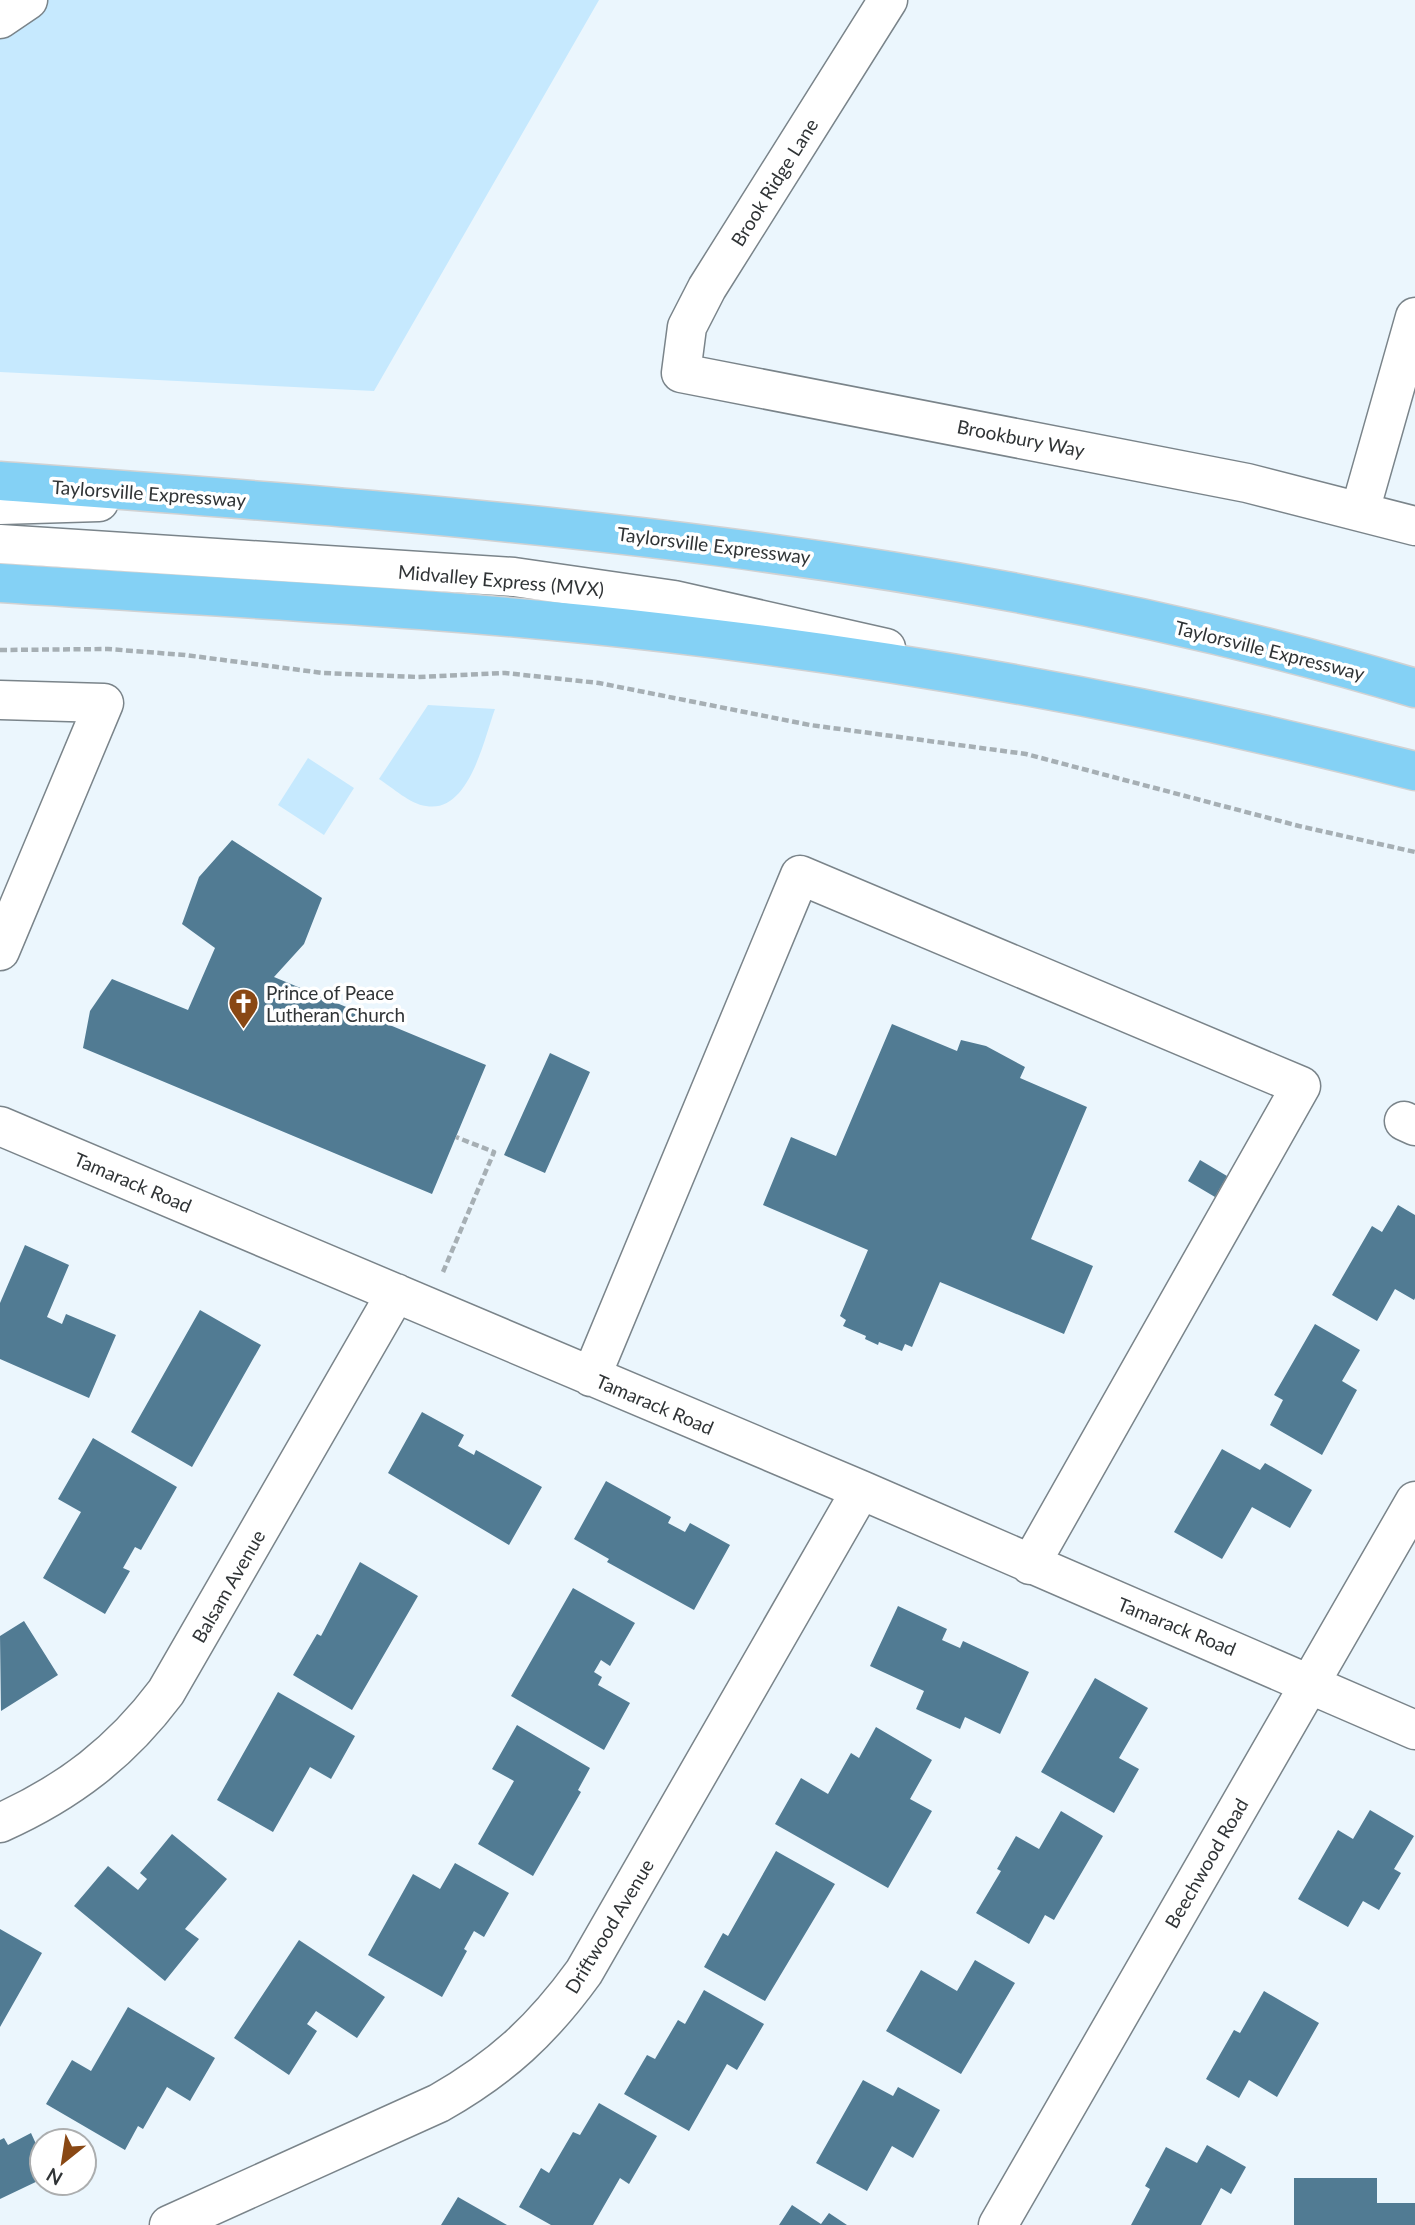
<svg xmlns="http://www.w3.org/2000/svg" width="1415" height="2225" font-family="Lato,sans-serif">
<style>
.green{fill:#c6e9fe}
.building{fill:#517b93}
.lines{fill:none;stroke-linecap:round;stroke-linejoin:round}
.minor-casing{stroke:#7a848a;stroke-width:41}
.major-casing{stroke:#d1d2d3;stroke-width:41}
.path{stroke:#a6afb4;stroke-width:4.5;stroke-dasharray:7 3.5;stroke-linecap:butt}
.minor{stroke:#fff;stroke-width:38}
.major{stroke:#84d1f5;stroke-width:38}
.labels{text-anchor:middle;dominant-baseline:central;stroke-width:7;stroke-linejoin:round;paint-order:stroke}
.street-label{font-size:19px;fill:#303436;stroke:#fff}
.poi-label{font-size:19px;fill:#303436;stroke:#fff;text-anchor:start}
</style>
<rect width="100%" height="100%" fill="#ebf6fd"/>
<path class="green" d="M0 0H599L374 391 0 372Z
M428 705 495 709C484 739 469 814 426 806 410 804 393 788 379 779Z
M308 758 354 788 324 835 278 805Z"/>
<path class="building" d="M232 840 322 898 304 944 274 977 486 1065 432 1194 83 1048 90 1011 112 979 188 1010 215 948 182 924 199 877Z
M892 1024 957 1051 961 1040 986 1046 1025 1067 1020 1078 1087 1107 1031 1239 1093 1266 1064 1334 940 1282 912 1347 905 1344 902 1351 879 1342 878 1345 865 1339 866 1336 843 1326 846 1320 840 1316 868 1250 763 1205 791 1137 836 1156Z
M550 1053 590 1072 545 1173 504 1155Z
M1200 1160 1227 1176 1215 1197 1188 1181Z
M1398 1205 1415 1215V1298L1414 1300 1395 1289 1377 1321 1332 1295 1372 1226 1382 1232Z
M25 1245 69 1265 47 1317 62 1324 66 1314 116 1335 89 1398 0 1359V1303Z
M200 1310 261 1345 192 1467 131 1432Z
M1315 1324 1360 1350 1342 1381 1357 1390 1322 1455 1270 1425 1283 1400 1274 1395Z
M422 1412 464 1435 458 1446 474 1455 476 1450 542 1487 509 1545 388 1473Z
M93 1438 177 1487 141 1550 135 1547 123 1568 130 1571 105 1614 43 1578 81 1512 58 1499Z
M1222 1449 1260 1470 1265 1463 1312 1490 1290 1528 1252 1507 1222 1559 1174 1532Z
M606 1481 671 1517 668 1523 685 1532 690 1523 730 1545 694 1610 607 1562 609 1559 574 1539Z
M360 1562 418 1596 352 1710 293 1675 317 1634 321 1636Z
M573 1588 635 1623 610 1666 601 1660 594 1672 602 1677 598 1685 630 1703 604 1750 511 1696Z
M898 1606 947 1629 942 1640 960 1648 963 1641 1029 1672 1000 1734 965 1717 960 1729 916 1709 924 1691 870 1666Z
M24 1621 58 1675 1 1711 0 1636Z
M1095 1678 1148 1708 1119 1758 1139 1769 1114 1813 1041 1772Z
M278 1692 355 1736 331 1779 310 1767 273 1832 217 1800Z
M517 1725 590 1768 578 1790 581 1792 533 1876 478 1844 514 1781 492 1769Z
M876 1727 932 1760 910 1799 932 1811 888 1888 775 1824 801 1778 828 1794 851 1753 859 1758Z
M1370 1810 1414 1836 1394 1869 1401 1873 1379 1910 1363 1901 1348 1927 1298 1899 1338 1830 1353 1839Z
M1061 1811 1103 1836 1054 1920 1045 1915 1029 1944 976 1913 1001 1871 997 1869 1016 1836 1039 1849Z
M172 1834 227 1879 185 1929 199 1939 165 1981 74 1906 108 1866 138 1890 147 1879 140 1873Z
M776 1851 835 1884 765 2001 704 1967 723 1933 728 1936Z
M455 1863 509 1893 484 1937 474 1931 464 1949 467 1951 442 1997 368 1955 413 1874 440 1889Z
M0 1929 42 1953 0 2027Z
M299 1940 385 1997 357 2038 316 2011 307 2024 317 2031 289 2075 234 2038Z
M975 1960 1015 1983 961 2074 886 2031 921 1970 957 1991Z
M704 1990 764 2024 737 2070 727 2064 689 2131 624 2094 647 2055 655 2059 678 2020 685 2024Z
M1264 1991 1319 2023 1277 2097 1249 2080 1239 2098 1206 2079 1234 2030 1240 2033Z
M128 2007 215 2058 190 2101 167 2087 143 2129 138 2126 125 2150 46 2104 72 2060 91 2071Z
M863 2080 893 2096 898 2087 940 2110 913 2158 892 2146 867 2191 816 2163Z
M599 2103 657 2136 629 2184 620 2178 593 2225H551L519 2207 541 2168 549 2173 573 2132 580 2135Z
M31 2133 42 2157V2179L0 2199V2140L4 2138 8 2145Z
M1207 2145 1246 2167 1231 2194 1221 2188 1201 2225H1131L1150 2189 1145 2186 1166 2147 1197 2163Z
M1294 2178H1377V2203H1415V2225H1294Z
M458 2197 507 2225H441Z
M792 2205 821 2224 829 2213 847 2225H779Z"/>
<g class="lines">
<defs>
<path id="minor" d="M888 0 707 288 687 327 681 373 1247 483 1415 526
M0 19 28 0
M0 505 99 502
M1360 511 1415 317
M0 544 514 577 674 600 886 648
M0 700 104 703 0 951
M1404 1121 1415 1126
M0 1126 861 1490 1415 1730
M591 1377 800 875 1301 1086 1030 1565
M0 1823C69 1792 121 1752 166 1692L396 1293
M169 2225 439 2103C502 2067 542 2030 584 1972L861 1490
M998 2225 1415 1501"/>
<path id="major" d="M0 481C477 516 955 550 1415 688
M0 583C222 598 445 607 667 633 919 662 1169 708 1415 771"/>
</defs>
<use href="#minor" class="minor-casing"/>
<use href="#major" class="major-casing"/>
<path class="path" d="M0 650 108 649 185 655 323 673 418 677 505 673 599 683 810 725 1026 754 1299 826 1415 852
M443 1272 494 1152 456 1137"/>
<use href="#minor" class="minor"/>
<use href="#major" class="major"/>
</g>
<defs>
<symbol id="church-pin" viewBox="-11 -11 22 30"><path d="M0 17L-7.5 6A9.5 9.5 0 1 1 7.5 6Z" fill="#894814" stroke="#fff"/><path d="M-1.2-6h2.4v3.5h3.3v2.4h-3.3V6h-2.4V-.1h-3.3v-2.4h3.3Z" fill="#fff"/></symbol>
</defs>
<g fill-rule="evenodd">
<use href="#church-pin" x="226" y="986" width="35" height="47"/>
</g>
<g class="labels">
<g class="street-label">
<text transform="translate(774 182) rotate(-58)">Brook Ridge Lane</text>
<text transform="translate(1021 438) rotate(11)">Brookbury Way</text>
<text transform="translate(149 493) rotate(4)">Taylorsville Expressway</text>
<text transform="translate(714 545) rotate(7)">Taylorsville Expressway</text>
<text transform="translate(501 580) rotate(5)">Midvalley Express (MVX)</text>
<text transform="translate(1270 650) rotate(14)">Taylorsville Expressway</text>
<text transform="translate(133 1182) rotate(23)">Tamarack Road</text>
<text transform="translate(655 1404) rotate(23)">Tamarack Road</text>
<text transform="translate(228 1586) rotate(-60)">Balsam Avenue</text>
<text transform="translate(1177 1626) rotate(22)">Tamarack Road</text>
<text transform="translate(1206 1863) rotate(-60)">Beechwood Road</text>
<text transform="translate(609 1926) rotate(-59)">Driftwood Avenue</text>
</g>
<g class="poi-label">
<text x="266" y="992">Prince of Peace<tspan x="266" dy="22">Lutheran Church</tspan></text>
</g>
</g>
<g transform="translate(63 2162) rotate(210)"><circle r="33" fill="#ffffff" stroke="#acaeaf" stroke-width="2"/>
<path d="M0-5L12 26L0 18L-12 26Z" fill="#894814"/>
<text y="-10" font-size="19" font-weight="bold" text-anchor="middle" fill="#303436">N</text>
</g>
</svg>
